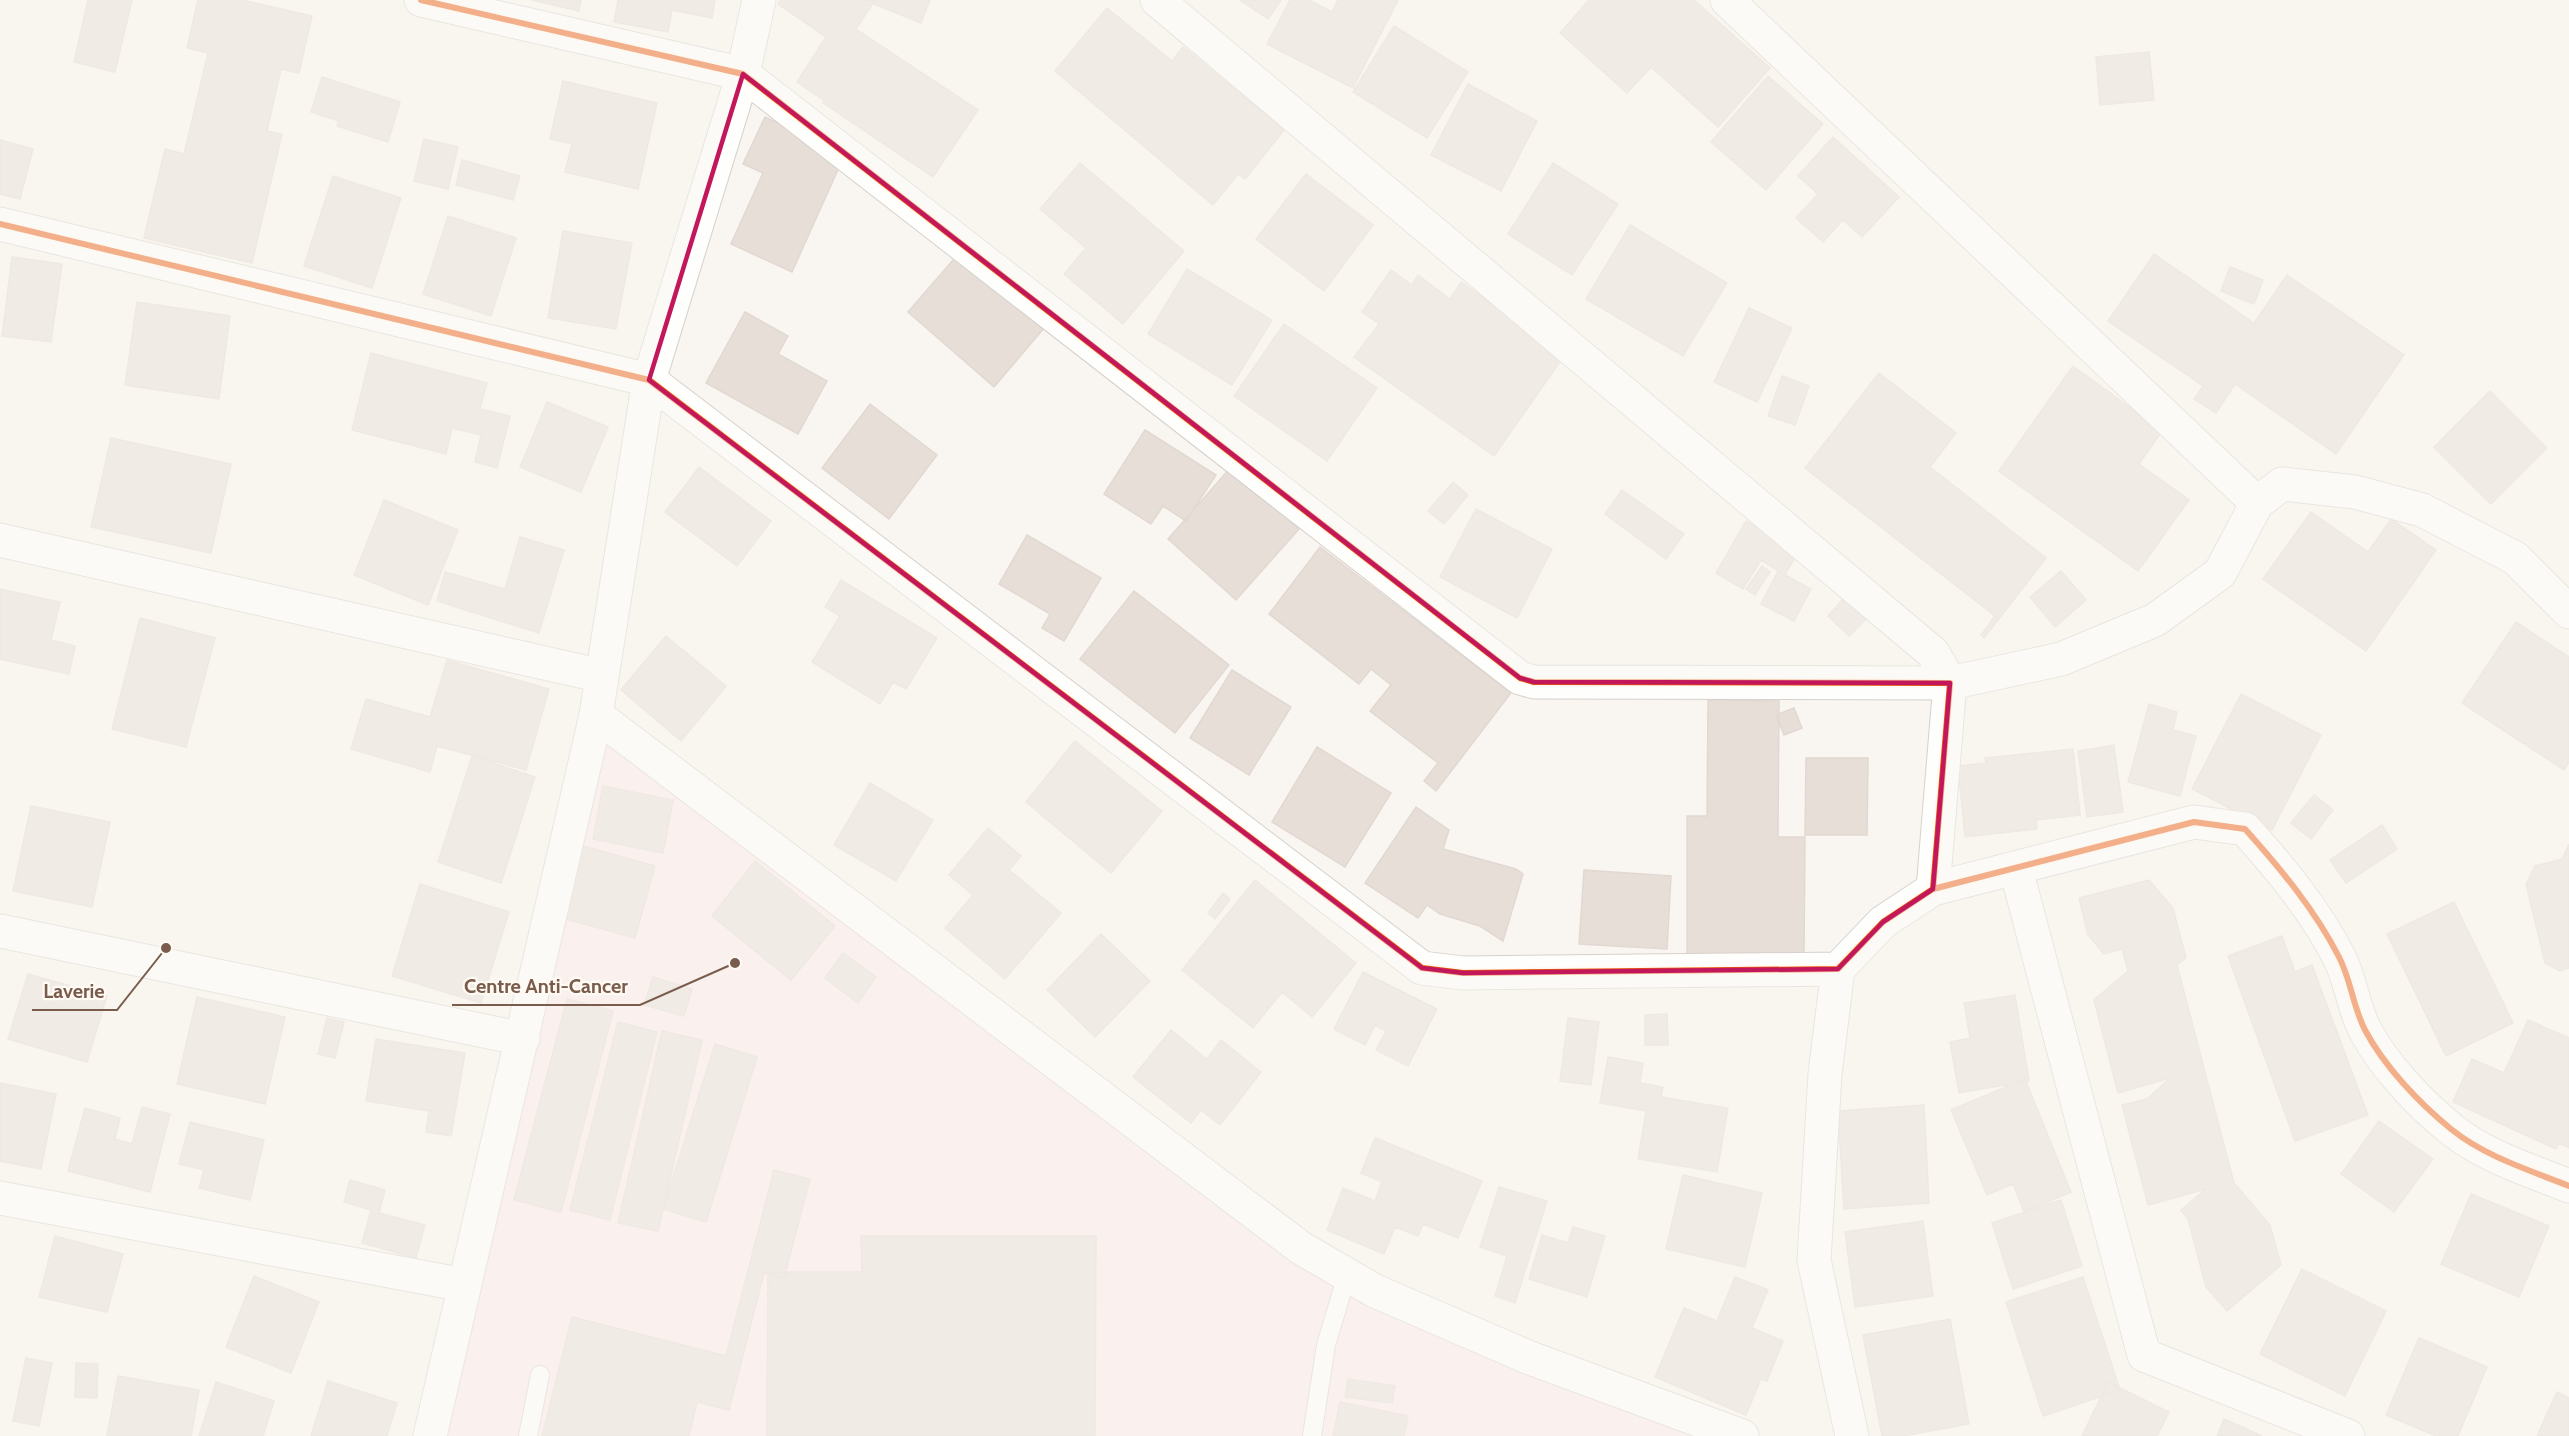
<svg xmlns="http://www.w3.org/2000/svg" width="2569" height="1436" font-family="Cabin,sans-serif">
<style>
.medical{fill:#fae9e9}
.building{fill:#e6ded7;stroke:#e2d8d2;stroke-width:1.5}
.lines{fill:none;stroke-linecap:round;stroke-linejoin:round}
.service-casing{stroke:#d7d1cb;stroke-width:20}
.minor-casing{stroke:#d7d1cb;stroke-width:35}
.service{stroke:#fefefd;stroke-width:18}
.minor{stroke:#fefefd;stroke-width:33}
.cycleway-casing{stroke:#fffaf3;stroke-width:10}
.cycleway{stroke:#e8590c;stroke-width:6}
.marked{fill:none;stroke:#c2185b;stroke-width:4.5;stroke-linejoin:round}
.leader{fill:none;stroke:#7a5c4d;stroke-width:2}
.callout-dot{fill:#7a5c4d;stroke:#fffaf3;stroke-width:2}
.callout-label{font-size:20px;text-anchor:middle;font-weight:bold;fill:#7a5c4d;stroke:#fffaf3;stroke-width:4.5;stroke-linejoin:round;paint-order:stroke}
</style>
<rect width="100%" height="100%" fill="#f9f5f0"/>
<path class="medical" d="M599 716 1301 1248 1742 1436H444Z"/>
<path class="building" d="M88 0H132L115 72 74 62Z
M198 0H242L312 16 299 73 281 69 267 131 282 134 252 263 144 238 165 149 184 154 208 53 187 48Z
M532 0H581L579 11Z
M618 0H715L712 18 672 10 668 32 614 22Z
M781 0H875L856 29 978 110 933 177 823 103 825 101 797 82 826 37 778 4Z
M876 0H930L921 23 874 4Z
M1240 0H1281L1268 19Z
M1290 0H1309L1332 12 1338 0H1398L1353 88 1267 44Z
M1589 0H1694L1770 68 1718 127 1651 67 1627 93 1560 33Z
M1107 8 1172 61 1183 47 1284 130 1245 179 1238 174 1213 205 1055 71Z
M1394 26 1468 72 1427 138 1353 92Z
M2149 52 2154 100 2100 105 2096 57Z
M1768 76 1823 124 1766 190 1711 142Z
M322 77 400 102 388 142 337 126 339 121 311 112Z
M563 81 657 103 638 189 565 172 572 144 550 139Z
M1468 84 1537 121 1501 191 1431 155Z
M765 117 845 154 792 272 731 244 763 173 743 164Z
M1833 137 1899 197 1862 237 1843 220 1823 242 1796 218 1818 194 1798 176Z
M424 139 458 147 448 189 414 181Z
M0 140 33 149 20 199 0 194Z
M462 160 520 176 513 200 456 185Z
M1080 163 1184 251 1123 324 1064 274 1086 248 1040 209Z
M1553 163 1618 204 1572 275 1508 234Z
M1306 174 1373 225 1324 291 1256 239Z
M333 176 401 198 372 288 304 266Z
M448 216 516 238 491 316 423 294Z
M1630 225 1727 283 1683 356 1586 299Z
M563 231 632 243 616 329 548 318Z
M960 252 1045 327 994 387 908 312Z
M2154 254 2254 323 2287 275 2404 355 2336 454 2235 384 2216 413 2194 399 2203 386 2108 321Z
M12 257 62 264 51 342 2 336Z
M2230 267 2263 280 2254 304 2221 291Z
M1187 269 1272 320 1232 385 1148 334Z
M1391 270 1412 285 1418 275 1450 299 1461 282 1564 356 1494 456 1354 357 1379 324 1362 312Z
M137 302 230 316 219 399 125 385Z
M1749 308 1792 328 1757 402 1714 382Z
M745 312 788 336 778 354 827 381 798 434 706 383Z
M1284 324 1377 388 1327 461 1234 396Z
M371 353 487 383 480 409 510 416 497 468 475 462 481 435 452 428 446 454 352 430Z
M2073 366 2162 431 2139 464 2189 500 2138 571 1999 471Z
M1879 373 1956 433 1930 467 2046 558 1984 638 1981 635 1995 616 1805 468Z
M1782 376 1809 386 1795 425 1768 416Z
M2490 391 2547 448 2491 504 2434 447Z
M547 402 608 427 581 492 520 467Z
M870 404 937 455 889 519 822 468Z
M1145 430 1216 475 1186 521 1163 506 1151 524 1104 494Z
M111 438 231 464 211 553 91 527Z
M699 467 771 521 737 566 665 512Z
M1231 467 1299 529 1236 600 1168 539Z
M1453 482 1468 495 1444 524 1428 511Z
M1622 490 1684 534 1666 559 1605 514Z
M384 500 458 530 428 605 354 575Z
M1476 509 1552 549 1517 618 1440 577Z
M2311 512 2368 552 2391 519 2436 550 2366 651 2263 579Z
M1746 521 1798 552 1785 575 1761 560 1743 589 1716 573Z
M1027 535 1101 578 1064 641 1042 628 1050 614 999 584Z
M520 537 564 550 539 633 437 601 445 572 505 589Z
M1320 547 1511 693 1436 791 1424 781 1438 763 1370 711 1391 685 1371 669 1359 684 1269 614Z
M1762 566 1770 572 1755 595 1746 589Z
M1778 571 1811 589 1794 621 1761 604Z
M2061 571 2086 600 2055 627 2030 597Z
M841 580 937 638 906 689 893 682 880 704 812 662 840 616 825 607Z
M0 589 60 602 51 640 75 646 69 674 0 659Z
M1134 591 1229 665 1175 733 1080 659Z
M1844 598 1866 619 1849 636 1828 616Z
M140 618 215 638 186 747 112 729Z
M2516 622 2569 657V762L2564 770 2462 703Z
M666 636 726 686 681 741 621 690Z
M447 660 549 689 526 770 437 746 430 772 351 749 366 699 430 717Z
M1232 670 1291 707 1249 775 1190 738Z
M2241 694 2321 735 2272 830 2192 789Z
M1708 700 1779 701 1778 837H1805L1804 956H1687V816H1707Z
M2149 704 2177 712 2173 730 2196 736 2180 796 2128 782Z
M1794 708 1802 728 1784 735 1776 715Z
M1075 741 1162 811 1111 873 1026 802Z
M2114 745 2123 812 2087 817 2078 751Z
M1317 747 1391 793 1345 867 1272 822Z
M2073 749 2080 815 2036 820 2037 829 1965 837 1958 766 1986 763 1985 758Z
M472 756 535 777 501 883 438 862Z
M1806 758H1868L1867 835H1805Z
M870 783 933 820 896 881 834 845Z
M603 786 673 800 663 853 593 839Z
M2314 795 2333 810 2311 839 2291 823Z
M31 806 110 822 92 907 13 891Z
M1416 807 1449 830 1443 849 1516 869 1523 874 1503 941 1480 926 1440 914 1427 905 1418 918 1365 883Z
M2382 825 2397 849 2346 883 2330 860Z
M988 828 1021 856 1009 870 1061 913 1005 979 945 928 973 895 949 875Z
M2569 844V968L2560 971 2545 963 2526 884 2535 866 2562 859Z
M580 845 655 866 635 938 559 917Z
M755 861 835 926 791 980 712 916Z
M1584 870 1671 876 1667 949 1579 944Z
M1255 880 1356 963 1312 1017 1282 992 1253 1028 1182 970Z
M2149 880 2173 908 2186 958 2177 965 2234 1183 2270 1225 2281 1265 2227 1311 2206 1287 2188 1219 2181 1210 2206 1189 2148 1205 2122 1105 2147 1099 2170 1078 2118 1093 2094 1000 2128 971 2122 949 2104 954 2088 935 2079 898Z
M420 884 509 912 481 1003 392 976Z
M1223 893 1230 899 1215 919 1208 913Z
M2454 902 2513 1023 2446 1056 2387 934Z
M1101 934 1150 981 1095 1037 1047 990Z
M2282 936 2295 972 2312 965 2368 1115 2295 1141 2228 956Z
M843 953 876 977 858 1003 825 978Z
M1363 972 1437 1009 1408 1066 1376 1050 1386 1031 1375 1025 1365 1045 1334 1029Z
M28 974 107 996 87 1062 8 1039Z
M653 977 692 989 684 1016 644 1005Z
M2015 995 2029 1081 1959 1093 1950 1042 1970 1038 1964 1003Z
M197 997 285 1017 265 1104 177 1084Z
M567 999 613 1011 561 1212 514 1200Z
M1667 1014 1668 1045H1645V1015Z
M327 1018 344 1022 335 1058 318 1054Z
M1568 1018 1599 1022 1591 1085 1560 1081Z
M2528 1020 2569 1038V1148L2559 1143 2556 1149 2453 1102 2472 1059 2504 1073Z
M618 1022 657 1032 610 1220 570 1210Z
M1171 1030 1207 1059 1221 1040 1261 1072 1220 1125 1201 1110 1191 1123 1133 1077Z
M662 1031 702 1040 658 1231 618 1223Z
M376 1039 465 1053 451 1136 426 1132 429 1111 366 1101Z
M715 1044 757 1057 706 1222 663 1209Z
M1608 1057 1643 1063 1640 1083 1663 1087 1661 1097 1728 1108 1717 1172 1638 1159 1646 1111 1600 1103Z
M2025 1079 2071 1192 2024 1212 2013 1184 1987 1195 1951 1110Z
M0 1083 56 1094 41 1169 0 1161Z
M1924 1105 1929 1203 1844 1209 1838 1111Z
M142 1107 170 1114 150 1192 68 1171 85 1108 120 1118 115 1139 132 1144Z
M2379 1121 2433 1159 2394 1212 2341 1174Z
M190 1122 264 1140 250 1200 199 1188 204 1170 179 1164Z
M1375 1138 1482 1181 1458 1238 1423 1224 1418 1236 1395 1227 1384 1254 1327 1230 1343 1188 1375 1201 1382 1182 1361 1173Z
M774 1170 810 1179 784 1278 764 1273 729 1410 697 1402 689 1436H542L572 1317 726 1356Z
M1683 1175 1762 1193 1745 1267 1666 1249Z
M350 1180 385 1190 379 1213 425 1225 416 1258 362 1243 371 1210 344 1202Z
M1499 1187 1547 1201 1515 1303 1495 1296 1507 1256 1480 1247Z
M2471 1194 2549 1226 2519 1297 2441 1264Z
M2061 1200 2082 1266 2013 1289 1992 1223Z
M1923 1221 1933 1296 1855 1307 1845 1232Z
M1573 1227 1605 1236 1587 1297 1529 1279 1542 1235 1568 1243Z
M55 1236 123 1254 107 1312 39 1297Z
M861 1236H1096L1095 1436H767L768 1272H862Z
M2302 1269 2386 1311 2345 1396 2260 1354Z
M254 1276 319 1302 291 1373 226 1347Z
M1735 1277 1768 1290 1752 1328 1783 1341 1767 1381 1761 1379 1746 1415 1655 1377 1684 1308 1717 1321Z
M2083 1277 2120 1390 2043 1416 2006 1302Z
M1950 1319 1969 1424 1903 1436H1882L1863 1335Z
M2419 1338 2487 1367 2458 1436H2436L2386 1415Z
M26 1358 52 1363 39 1426 13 1421Z
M76 1363 98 1364 97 1398 75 1397Z
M118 1376 199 1390 191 1436H107Z
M1348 1379 1395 1386 1392 1403 1345 1397Z
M328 1381 397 1403 387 1436H311Z
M216 1382 274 1401 263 1436H199Z
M2108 1382 2169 1412 2157 1436H2082Z
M2557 1392 2569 1398V1436H2537Z
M1340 1402 1408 1416 1404 1436H1333Z
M2224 1419 2262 1436H2217Z"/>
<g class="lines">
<defs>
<path id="service" d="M528 1436 540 1375
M1312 1436 1326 1345 1347 1275"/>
<path id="minor" d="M421 0 743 74 1520 678 1534 682 1950 683 1933 889
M1157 0 1933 653 1950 683 2061 659 2155 620 2220 573 2257 503
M1727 0 2257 503 2282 484 2355 492 2422 510 2515 558 2569 612
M0 224 649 380 1422 968 1463 973 1838 969 1883 922 1933 889 2194 822 2245 829C2280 868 2315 910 2339 957 2351 980 2353 1007 2365 1030 2384 1066 2419 1103 2451 1129 2484 1156 2529 1170 2569 1186
M0 540 602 676
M596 715 1301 1248 1375 1291 1530 1358 1742 1436
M2016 869 2144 1355 2348 1436
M0 931 523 1039
M1838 969 1825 1074 1814 1260 1852 1436
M0 1198 464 1285
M430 1436 596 715 649 380 743 74 759 0"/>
</defs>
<use href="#service" class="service-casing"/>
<use href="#minor" class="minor-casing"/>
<use href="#service" class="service"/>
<use href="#minor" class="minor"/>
<defs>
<path id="cycleway" d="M421 0 743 74 1520 678 1534 682 1950 683 1933 889
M0 224 649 380 1422 968 1463 973 1838 969 1883 922 1933 889 2194 822 2245 829C2280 868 2315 910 2339 957 2351 980 2353 1007 2365 1030 2384 1066 2419 1103 2451 1129 2484 1156 2529 1170 2569 1186"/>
</defs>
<use href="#cycleway" class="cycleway-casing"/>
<use href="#cycleway" class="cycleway"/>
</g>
<path d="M0 0H2569V1436H0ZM743 74 1520 678 1534 682 1950 683 1933 889 1883 922 1838 969 1463 973 1422 968 649 380Z" fill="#f9f5f0" fill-opacity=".55" fill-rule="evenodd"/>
<path class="marked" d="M743 74 1520 678 1534 682 1950 683 1933 889 1883 922 1838 969 1463 973 1422 968 649 380Z"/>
<path class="leader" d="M735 963L640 1005H452M166 948L117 1010H32"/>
<g class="callout-dot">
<circle cx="735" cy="963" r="6"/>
<circle cx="166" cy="948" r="6"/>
</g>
<g class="callout-label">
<text x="546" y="993">Centre Anti-Cancer</text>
<text x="74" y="998">Laverie</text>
</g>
</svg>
